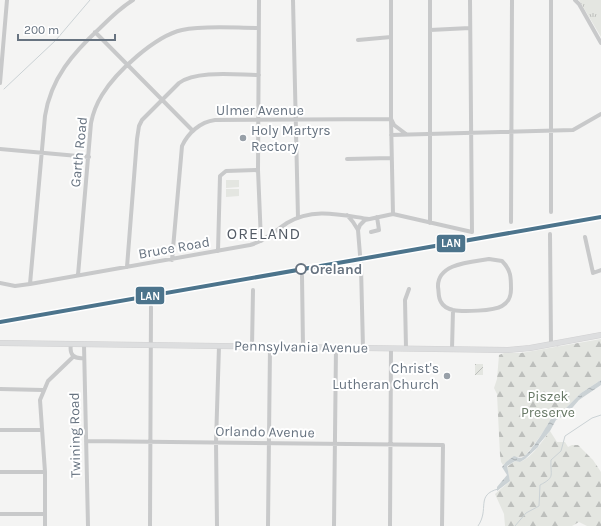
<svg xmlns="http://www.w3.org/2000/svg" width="601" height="526" font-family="Karla,sans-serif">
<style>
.grass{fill:url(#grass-tufts)}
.forest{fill:url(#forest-firs)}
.garden{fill:url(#garden-furrows)}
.pitch{fill:#e4e6e1}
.water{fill:url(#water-ripples)}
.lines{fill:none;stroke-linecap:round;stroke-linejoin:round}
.stream{stroke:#cbd2d5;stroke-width:1}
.major-casing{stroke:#d1d1d2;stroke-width:6}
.minor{stroke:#c8c9ca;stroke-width:4}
.major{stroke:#dddedf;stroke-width:5}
.rail-1-casing{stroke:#fff;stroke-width:7}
.rail-1{stroke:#4c748c;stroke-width:4}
.poi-dot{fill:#98a0a8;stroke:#fff;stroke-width:1.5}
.stop-dot{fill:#fff;stroke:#677380;stroke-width:2}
.labels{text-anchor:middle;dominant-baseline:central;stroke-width:4;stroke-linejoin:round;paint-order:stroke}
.street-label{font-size:14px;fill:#677380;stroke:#fff}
.poi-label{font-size:14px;fill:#677380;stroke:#fff;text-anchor:start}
.stop-label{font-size:14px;font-weight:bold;fill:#677380;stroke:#fff;text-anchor:start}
.park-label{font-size:14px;fill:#677865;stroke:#fff}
.quarter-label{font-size:16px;letter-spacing:1px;fill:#545c66;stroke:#fff}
.line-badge{stroke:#fff;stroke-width:1.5}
.badge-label{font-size:11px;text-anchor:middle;font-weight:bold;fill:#fff}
</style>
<defs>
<pattern id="grass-tufts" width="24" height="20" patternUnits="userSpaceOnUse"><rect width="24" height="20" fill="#e4e6e1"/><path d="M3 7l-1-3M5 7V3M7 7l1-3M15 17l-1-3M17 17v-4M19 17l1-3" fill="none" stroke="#bdbfbc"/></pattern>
<pattern id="forest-firs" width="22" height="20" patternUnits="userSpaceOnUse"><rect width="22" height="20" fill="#e4e6e1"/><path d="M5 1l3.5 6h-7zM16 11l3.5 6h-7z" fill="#bdbfbc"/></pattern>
<pattern id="garden-furrows" width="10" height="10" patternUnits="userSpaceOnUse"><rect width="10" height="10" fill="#e4e6e1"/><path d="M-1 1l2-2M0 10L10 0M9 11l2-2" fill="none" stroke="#bdbfbc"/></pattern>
<pattern id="water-ripples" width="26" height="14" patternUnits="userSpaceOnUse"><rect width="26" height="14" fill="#cbd2d5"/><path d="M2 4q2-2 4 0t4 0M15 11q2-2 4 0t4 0" fill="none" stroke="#a9afb2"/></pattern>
</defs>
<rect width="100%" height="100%" fill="#f4f4f3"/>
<path class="grass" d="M579 0H601V37Z"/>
<path class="forest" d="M601 339V380L581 393 562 412 552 417C545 431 535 443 525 456L511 458 503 465 501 462 500 455 497 394 494 388 497 379 499 355 504 353H521Z
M550 431 557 442H565L568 447 572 445H578L593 460 601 472V526H587L579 522 572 526H505L504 514 495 494 510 481 507 467 515 461 520 462C534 456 541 442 550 431Z"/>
<path class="garden" d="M475 364H483V375H475Z"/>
<path class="pitch" d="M226 180H239V187L226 188Z
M226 189H239V196L226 197Z"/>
<path class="water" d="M601 380V385L579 400 567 414 556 420 550 431 539 444 538 447 525 459 520 462 515 461 507 466 510 481 497 491V487L507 475 502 467 506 462 514 456C517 457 520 459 523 457 531 453 548 424 552 417L562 412 581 393Z"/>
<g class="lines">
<path class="stream" d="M4 89 56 40 90 0
M478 526C490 509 475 495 498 489
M515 526 526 513 539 506 540 485C556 477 550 475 551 460L561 451 565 436 592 418 601 415"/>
<defs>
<path id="major" d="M0 343 508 350 530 348 601 335"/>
</defs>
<use href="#major" class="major-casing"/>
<path class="minor" d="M259 0 258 170 261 241
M293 0 298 218
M391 0V119L393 214
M575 0 579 4 601 43
M430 30 470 28
M95 32 193 131
M358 40 391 37
M0 83 7 0
M391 135 573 130 601 114
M0 149 89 157
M347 159 391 158
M551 212V0
M347 215 353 222 358 230 361 267 363 348
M511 222 512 0
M430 223V0
M358 230 360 225 365 220 393 214 472 232 470 0
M371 232 379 230 377 217
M550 234 551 344
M585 237 593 273 601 270
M218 251 220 176 226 171 258 170
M489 259 502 261C511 270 511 277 511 289 511 297 509 302 502 306 494 311 462 312 453 310 449 309 443 306 441 302 438 298 439 292 438 287 437 263 472 262 489 259Z
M172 260 182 146C188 133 200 122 215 120L391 119 394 125 406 134
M127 267 137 139 139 126 142 120 179 83C197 70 237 75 259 75
M78 275 91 123C93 113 97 103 102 95 116 72 155 36 182 30 204 25 235 28 258 28
M302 276 303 347
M0 283 15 286 30 284 250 245C265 241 275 231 287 223 313 207 341 215 369 219
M30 284 45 116C51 78 73 53 100 28 110 18 120 8 133 0
M71 344C69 355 74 359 84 358
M84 345 88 526
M252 347 253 290
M406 348 405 300 409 289
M452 349 453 310
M0 389 43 390
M0 430H42
M86 441 443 445 442 526
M0 472H45
M0 514H45
M45 526V472L40 400 48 381 73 357
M150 526 151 307
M217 526 216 442 219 346
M268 526 270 347
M334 526 336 347
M390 526 391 348"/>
<use href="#major" class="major"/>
<defs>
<path id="rail-1" d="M0 322 601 217"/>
</defs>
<use href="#rail-1" class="rail-1-casing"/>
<use href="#rail-1" class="rail-1"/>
</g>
<g class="poi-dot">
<circle cx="243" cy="138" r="4"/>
<circle cx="447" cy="376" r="4"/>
</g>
<circle class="stop-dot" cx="301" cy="269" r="5"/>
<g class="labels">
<g class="street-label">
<text x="260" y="110">Ulmer Avenue</text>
<text transform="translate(79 152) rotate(-84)">Garth Road</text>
<text transform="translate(174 248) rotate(-10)">Bruce Road</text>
<text transform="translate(301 347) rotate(1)">Pennsylvania Avenue</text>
<text transform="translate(265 432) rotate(1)">Orlando Avenue</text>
<text transform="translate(75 435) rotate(-91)">Twining Road</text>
</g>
<g class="poi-label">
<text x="251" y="130">Holy Martyrs<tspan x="251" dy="16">Rectory</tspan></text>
<text x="439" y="368" text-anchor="end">Christ's<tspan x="439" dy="16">Lutheran Church</tspan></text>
</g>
<g class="stop-label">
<text x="310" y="269">Oreland</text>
</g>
<g class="park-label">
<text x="548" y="396">Piszek<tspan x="548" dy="16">Preserve</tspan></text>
</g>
<g class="quarter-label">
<text x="264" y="233">ORELAND</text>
</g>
</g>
<g class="line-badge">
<rect x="436" y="234" width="30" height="19" rx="4" fill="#4c748c"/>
<rect x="135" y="286" width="30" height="19" rx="4" fill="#4c748c"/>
</g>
<g class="badge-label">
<text x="451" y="247">LAN</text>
<text x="150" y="300">LAN</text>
</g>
<path d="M18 34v6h97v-6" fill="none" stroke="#677380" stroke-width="2"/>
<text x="24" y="34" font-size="12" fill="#677380" stroke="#ffffff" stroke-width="3" paint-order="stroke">200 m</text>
</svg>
